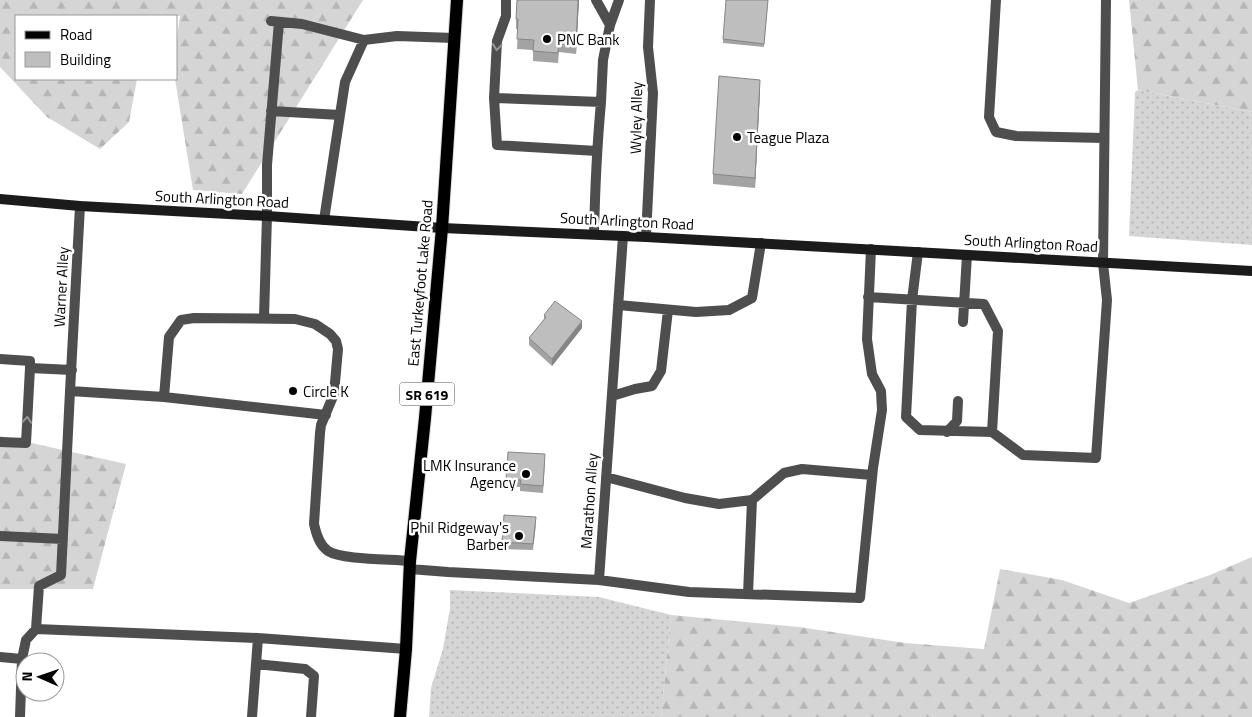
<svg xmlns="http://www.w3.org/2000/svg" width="1252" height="717" font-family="'Titillium Web',sans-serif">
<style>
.grass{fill:url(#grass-dots)}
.forest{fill:url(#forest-firs)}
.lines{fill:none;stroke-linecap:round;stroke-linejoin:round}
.primary-casing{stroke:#dbdbdb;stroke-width:14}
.service{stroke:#4e4e4e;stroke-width:10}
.secondary{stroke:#1b1b1b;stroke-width:10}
.primary{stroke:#000;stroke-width:12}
.wall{fill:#a3a3a3}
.shaded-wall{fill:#858585}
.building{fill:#bebebe;stroke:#858585}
.oneway{stroke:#959595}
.poi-dot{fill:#000;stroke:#fff;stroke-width:2}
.labels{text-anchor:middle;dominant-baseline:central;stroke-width:5;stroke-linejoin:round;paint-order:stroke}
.shield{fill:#fff;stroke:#4c4c4c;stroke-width:1}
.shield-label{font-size:14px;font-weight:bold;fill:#000}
.poi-label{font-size:15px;fill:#000;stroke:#fff;text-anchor:start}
.street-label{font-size:15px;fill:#000;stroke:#fff}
</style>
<defs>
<pattern id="grass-dots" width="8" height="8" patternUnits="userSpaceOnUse" patternTransform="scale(1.25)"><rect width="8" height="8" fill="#d5d5d5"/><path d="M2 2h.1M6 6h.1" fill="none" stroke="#b5b5b5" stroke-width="1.8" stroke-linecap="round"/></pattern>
<pattern id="forest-firs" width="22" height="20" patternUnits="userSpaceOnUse" patternTransform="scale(1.25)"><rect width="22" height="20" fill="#d5d5d5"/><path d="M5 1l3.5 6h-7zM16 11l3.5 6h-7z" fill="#b5b5b5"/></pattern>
</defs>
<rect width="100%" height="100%" fill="#fff"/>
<path class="grass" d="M1138 90 1252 112V245L1129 236 1135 92Z
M450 590 599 597 671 615 661 717H429L431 688 443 649 450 608Z"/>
<path class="forest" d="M0 0H363L242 194 193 190 175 79H176V46L180 16 149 15 148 16H16V79H137L129 122 100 149 47 117 0 67Z
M1129 0H1252V112L1138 90Z
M0 436 126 464 93 589H0Z
M1252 557V717H661L671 615 799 627 905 643 984 649 1000 569 1062 580 1129 603 1210 575Z"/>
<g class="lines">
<defs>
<path id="primary" d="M400 717 406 649 410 561 425 418 442 228 457 0"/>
</defs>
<use href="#primary" class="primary-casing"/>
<path class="service" d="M596 0 610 25
M996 0 989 117 996 132 1016 136 1104 138
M271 21 302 24 364 40
M494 98 497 41 506 16V0
M601 102 603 60 610 25 619 0
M271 111 340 115
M80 206 70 391 164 397 169 337 181 320 194 318 295 319 315 324 330 334 336 341 338 349 334 394 321 425 320 433 314 524C316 533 319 545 328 551 342 560 392 559 410 561
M324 220 345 82 364 40 397 36 454 38
M594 234C595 190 597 146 601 102L494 98 497 145 597 151
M646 237 653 93 648 47 650 0
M868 297 984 304 998 331 992 432 920 430 906 417 912 300 918 252
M618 305 696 312 729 310 752 298 761 243
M264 318 267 216V165L279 22
M963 322 967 255
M0 359 30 361V368L26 443 0 442
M30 368 72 370
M612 396 635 389 652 386 661 371 668 310
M164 397 326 415
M947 432 957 421 958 401
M992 432 1023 455 1096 458 1107 300 1103 263 1106 0
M606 477 685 498 719 504 752 500 784 473 802 469 872 475
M0 536 63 539
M410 569 448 572 599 580 623 236
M599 580 689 592 860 598 873 468 882 410 881 391 872 374 867 339 871 249
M748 594 752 500
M36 629 39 586 61 575 70 391
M0 657 22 659
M256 664 305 669 314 676 311 717
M20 717 22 659 26 640 36 629 258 638 406 649
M252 717 258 638"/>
<path class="secondary" d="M0 199 80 206 267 216 442 228 646 237 1252 271"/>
<use href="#primary" class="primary"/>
</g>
<path class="wall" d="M579 0 576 54 559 52 558 63 533 61V50L517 49 518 29H516V19Z
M768 0 764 47 723 43V39Z
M760 90 755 188 713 184V174Z
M544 315 582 328 552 366 529 345V338L544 320Z
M545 461 543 493 520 491V487L506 486V479Z
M536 524 533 550 502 549V542Z"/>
<path class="shaded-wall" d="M578 0H579L576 54V44Z
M760 80V90L755 188V178Z
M582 321V328L552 366V359Z"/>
<path class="building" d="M517 0H578L576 44 559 42 558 53 533 51 534 40 517 39 518 19H516Z
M726 0H768L764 44 723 39Z
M719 76 760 80 755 178 713 174Z
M555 301 582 321 552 359 529 338 546 317 544 315Z
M508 452 545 454 543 486 520 484 521 480 506 479Z
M504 515 536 517 533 544 502 542Z"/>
<defs><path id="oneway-chevron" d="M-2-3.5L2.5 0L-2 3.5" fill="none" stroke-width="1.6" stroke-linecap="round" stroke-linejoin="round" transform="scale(1.25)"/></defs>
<g class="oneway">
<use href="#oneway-chevron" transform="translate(497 47) rotate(95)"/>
<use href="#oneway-chevron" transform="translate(27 420) rotate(-86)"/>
</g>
<g class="poi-dot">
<circle cx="547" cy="39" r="5"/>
<circle cx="737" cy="137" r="5"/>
<circle cx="293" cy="391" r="5"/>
<circle cx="526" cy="474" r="5"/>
<circle cx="519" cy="536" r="5"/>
</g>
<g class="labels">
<rect class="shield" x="399.5" y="382.5" width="55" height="23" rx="4"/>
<g class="shield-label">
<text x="427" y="394">SR 619</text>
</g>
<g class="poi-label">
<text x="557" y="39">PNC Bank</text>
<text x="747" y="137">Teague Plaza</text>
<text x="303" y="391">Circle K</text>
<text x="516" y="465" text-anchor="end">LMK Insurance<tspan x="516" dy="17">Agency</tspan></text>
<text x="509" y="527" text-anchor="end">Phil Ridgeway's<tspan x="509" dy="17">Barber</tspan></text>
</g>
<g class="street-label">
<text transform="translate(636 118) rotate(-89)">Wyley Alley</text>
<text transform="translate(222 199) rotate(3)">South Arlington Road</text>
<text transform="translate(627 221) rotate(3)">South Arlington Road</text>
<text transform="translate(1031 243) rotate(3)">South Arlington Road</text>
<text transform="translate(420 283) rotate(-85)">East Turkeyfoot Lake Road</text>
<text transform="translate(61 287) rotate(-87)">Warner Alley</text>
<text transform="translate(589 501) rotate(-86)">Marathon Alley</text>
</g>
</g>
<rect x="15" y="15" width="162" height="65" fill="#ffffff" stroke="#999999"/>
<rect x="25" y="31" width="25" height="8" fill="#000000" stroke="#999999"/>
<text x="60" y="40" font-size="15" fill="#000000">Road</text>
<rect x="25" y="52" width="25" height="15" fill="#bebebe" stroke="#999999"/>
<text x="60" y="65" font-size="15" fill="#000000">Building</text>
<g transform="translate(40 677) rotate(272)"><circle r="24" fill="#ffffff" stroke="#999999"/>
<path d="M0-4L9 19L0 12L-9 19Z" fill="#000000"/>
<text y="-8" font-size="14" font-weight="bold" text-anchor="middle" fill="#000000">N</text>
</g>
</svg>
